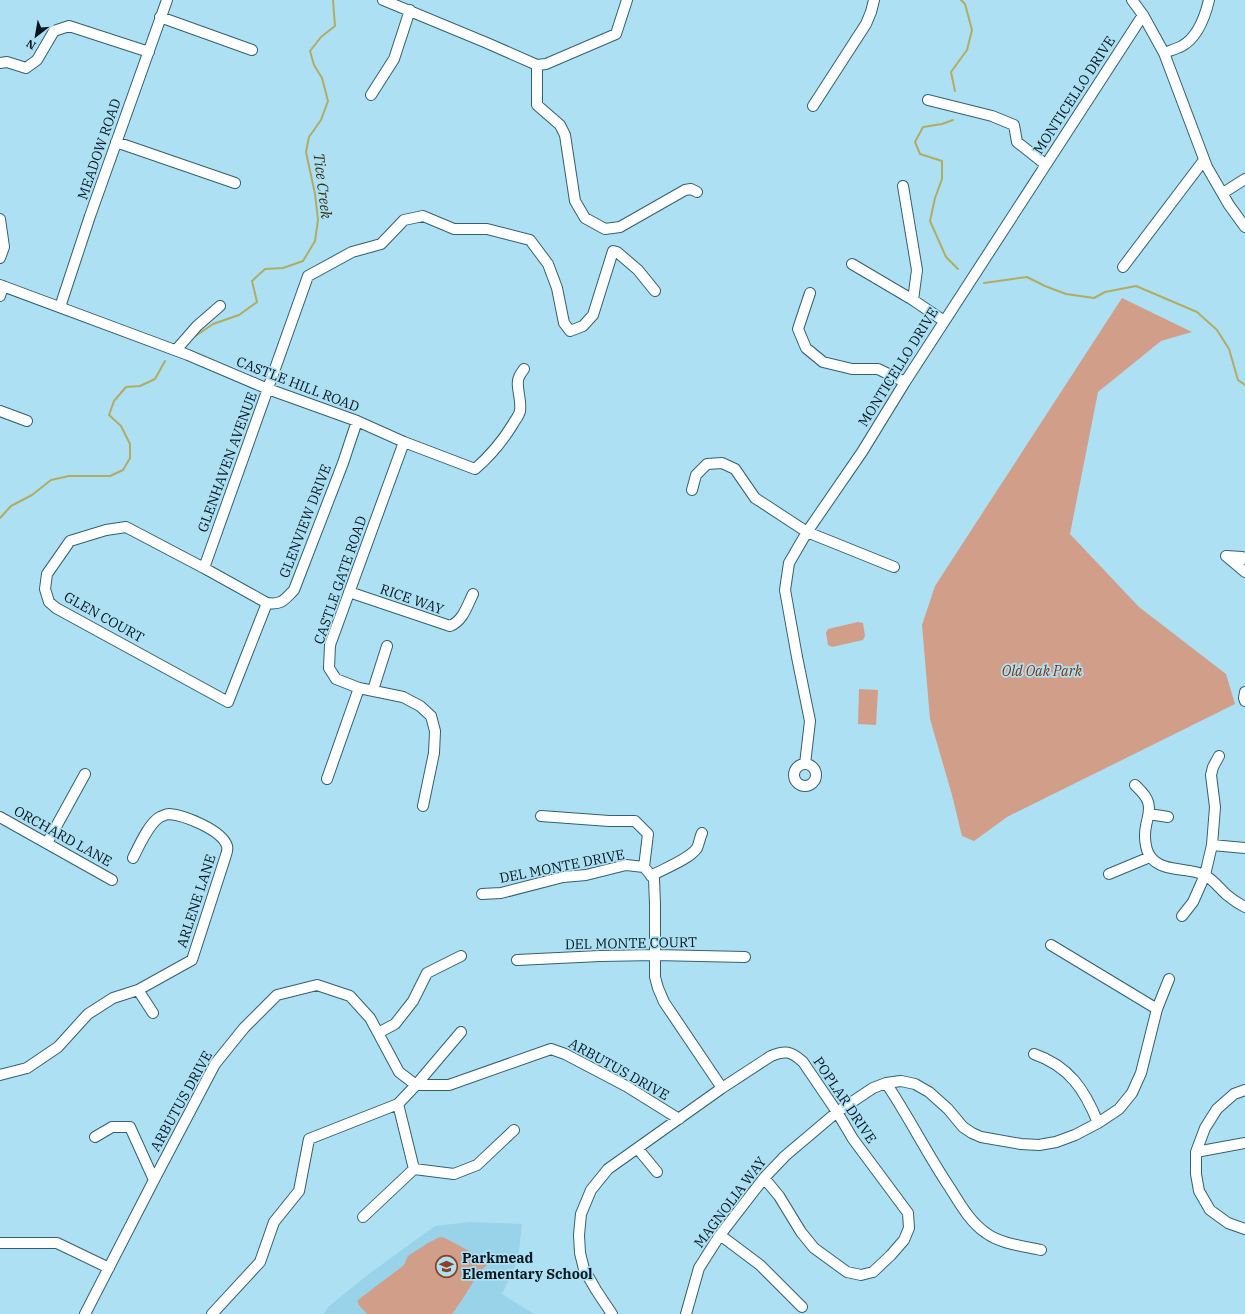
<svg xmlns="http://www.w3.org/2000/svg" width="1245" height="1314" font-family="'IBM Plex Serif',serif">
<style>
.built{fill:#99d3ea}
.green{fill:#d19e89}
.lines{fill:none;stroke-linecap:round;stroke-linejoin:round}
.stream{stroke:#b2ac63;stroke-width:2}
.minor-casing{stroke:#316172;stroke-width:12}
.minor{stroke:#fff;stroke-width:10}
.labels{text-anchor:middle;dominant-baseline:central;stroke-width:3.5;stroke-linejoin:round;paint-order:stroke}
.street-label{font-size:14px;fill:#04171e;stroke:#aee0f4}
.park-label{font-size:14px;font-style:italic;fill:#833000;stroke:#aee0f4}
.poi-label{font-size:14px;font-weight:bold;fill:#04171e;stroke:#aee0f4;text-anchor:start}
.water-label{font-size:15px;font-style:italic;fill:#363212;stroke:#aee0f4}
</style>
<rect width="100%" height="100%" fill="#aee0f4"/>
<path class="built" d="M469 1222 522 1224 518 1260 502 1294 534 1314H324L328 1307 370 1273 435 1226Z"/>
<path class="green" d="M1122 298 1192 332 1161 341 1098 392 1070 534 1139 607 1226 674 1235 704 1007 817 974 841 962 836 952 795 930 719 922 625 935 586Z
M858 622 863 623 865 636 863 640 832 647 828 645 826 633 828 629Z
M859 689 878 690 876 725 858 724Z
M440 1237 445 1238 486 1260 487 1265 480 1271 462 1300 452 1314H367L358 1304V1300L404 1265 408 1256 428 1243Z"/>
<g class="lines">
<path class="stream" d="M955 91 951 72 967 50 972 30 965 4 961 0
M953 120 942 124 923 127 915 142 920 154 942 161V179L935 198 930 221 946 257 958 269
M984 283 1027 277 1045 286 1066 294 1094 298 1105 292 1136 286 1197 312 1217 330 1229 349 1238 380 1245 385
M194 337 213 324 239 315 257 302 252 281 265 269 283 268 303 261 315 241 318 220 315 194 306 152 309 137 321 120 328 101 322 78 314 65 310 51 321 37 335 26 333 0
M0 518 11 506 32 495 51 480 69 476H110L123 470 130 458V444L121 426 109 415 114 401 126 387 140 386 155 379 165 361"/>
<defs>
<path id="minor" d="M383 0 487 43 537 65 546 64 616 34 627 0
M1132 0 1143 15 1164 53 1207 167 1229 205 1245 227
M160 17 252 50
M1164 53C1169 51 1176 49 1182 46 1198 37 1205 17 1209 0
M0 63 7 62 26 68 37 60 54 31 69 26 149 52
M537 65V105L560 125 565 135 575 201 585 218 605 229 620 227 685 190 691 189 697 192
M371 95 394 59 410 10
M928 100 992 116 1014 125 1017 142 1045 164
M813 106 866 24 871 12 874 0
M116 142 235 183
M903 186 917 270 913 300 944 321
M1223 193 1245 179
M0 219 4 247 0 258
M852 264 913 300
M1123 267 1204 160
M0 285 188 355 268 389 357 421 404 442 475 469C490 456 502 442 513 424 515 420 519 416 520 411 522 401 515 384 519 377 520 374 522 372 524 369
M810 293 798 329 806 348 823 362 852 369H878L905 382
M0 296 3 286
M60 307 90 216 167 0
M176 350 197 326 220 306
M0 411 27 421
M404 442 330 645 329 668 336 679 359 688 403 697 420 706 431 716 435 731 434 753 423 806
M692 490 696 475 707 464 722 463 735 469 755 498 807 532 894 567
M1226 556 1245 572
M1226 556 1242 557 1245 559
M204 568 308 276 352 252 381 244 404 220 423 216 454 229H487L530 240 548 264 557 288 564 323 570 331 583 326 593 315 613 251 617 252 638 270 655 291
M349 592 450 626C463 621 467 606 473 594
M267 603 204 568 126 527 106 530 70 541 47 574 45 589 49 602 56 608 228 702 267 603C282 605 284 600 294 590L343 463 357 421
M373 690 387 646
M1245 692 1244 698 1245 701
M805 764 810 721 797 657 785 590 789 563 807 532 862 452 905 382 1143 15
M794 775a11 11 0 1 1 22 0a11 11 0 1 1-22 0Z
M327 779 359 688
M1135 785C1140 790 1146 795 1148 802 1151 811 1147 819 1146 826 1144 835 1145 849 1150 856 1161 873 1189 867 1204 875 1213 879 1220 889 1227 895 1233 900 1239 904 1245 907
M1149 814 1168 817
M541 816 609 821H635L648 834 644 867
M0 817 112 880
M47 843 85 774
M1212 845 1245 848
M1109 874 1150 857
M651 876C663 869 690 859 697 848 699 844 700 837 702 833
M482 894 501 893 563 877 586 875 626 865 644 867 654 879 655 904V977L658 988 664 1002 722 1088
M1182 916 1193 902 1205 875 1212 845 1215 807 1211 775 1213 767 1219 756
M1051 945 1157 1009
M517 960 600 956 655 955 745 957
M138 990 153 1013
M378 1033 395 1024 413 1001 427 973 461 956
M1034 1054C1069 1066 1085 1090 1098 1123
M0 1075 27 1068 58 1047 88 1014 113 998 138 990 192 960 226 855C227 852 228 849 227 846 222 830 184 815 169 814 166 814 163 816 160 817 149 823 139 846 133 858
M886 1083C909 1117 927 1154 950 1188 960 1204 970 1222 986 1233 1001 1244 1023 1246 1041 1250
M1245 1090 1234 1094 1217 1109 1205 1128 1196 1152V1174L1199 1191 1210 1210 1228 1223 1245 1229
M398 1104 414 1169
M95 1137 112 1127H130L154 1180
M638 1149 657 1172
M1196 1152 1245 1143
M414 1169 454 1174 477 1165 514 1130
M363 1217 414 1169
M720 1235 760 1265 802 1307
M0 1243H57L109 1268
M85 1314 154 1180 215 1064 244 1028 277 995 317 985 350 996 370 1018 399 1072 416 1085H449L551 1049 565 1054 626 1086 679 1119
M212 1314 260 1262 274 1222 299 1191 309 1139 398 1104 416 1085 461 1032
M612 1314 596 1290 584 1269 580 1253 579 1235 581 1214 591 1190 608 1169 722 1088 771 1056C785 1050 791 1051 803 1062L837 1112 853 1139 908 1213 909 1228 904 1240 891 1255 873 1272 861 1275 847 1272 814 1248 801 1232 779 1196 764 1178
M686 1314 699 1268 720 1235 764 1178 785 1156 837 1112 873 1088 886 1083 901 1081 915 1084 929 1092 948 1109 963 1127 972 1133 981 1137 1021 1144 1039 1145 1056 1142 1075 1135 1098 1123 1119 1109 1132 1093 1141 1073 1157 1009 1169 979"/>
</defs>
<use href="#minor" class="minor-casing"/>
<use href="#minor" class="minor"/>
</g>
<defs>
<symbol id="school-ring" viewBox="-11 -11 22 22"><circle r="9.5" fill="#aee0f4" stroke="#8a4322" stroke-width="1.5"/><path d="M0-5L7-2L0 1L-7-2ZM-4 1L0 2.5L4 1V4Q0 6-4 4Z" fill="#8a4322"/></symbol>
</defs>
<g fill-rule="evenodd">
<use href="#school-ring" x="434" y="1254" width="25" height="25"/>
</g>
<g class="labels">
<g class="street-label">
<text transform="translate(1074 95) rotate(-57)">MONTICELLO DRIVE</text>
<text transform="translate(99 149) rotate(-71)">MEADOW ROAD</text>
<text transform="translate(898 367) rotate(-58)">MONTICELLO DRIVE</text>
<text transform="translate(298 384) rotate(21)">CASTLE HILL ROAD</text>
<text transform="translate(227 462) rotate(-70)">GLENHAVEN AVENUE</text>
<text transform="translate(305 521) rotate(-69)">GLENVIEW DRIVE</text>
<text transform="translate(340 580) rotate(-71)">CASTLE GATE ROAD</text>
<text transform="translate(412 599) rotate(19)">RICE WAY</text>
<text transform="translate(104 617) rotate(29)">GLEN COURT</text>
<text transform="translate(63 836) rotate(29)">ORCHARD LANE</text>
<text transform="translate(562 866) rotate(-11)">DEL MONTE DRIVE</text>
<text transform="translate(196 901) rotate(-72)">ARLENE LANE</text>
<text transform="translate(631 943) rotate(-1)">DEL MONTE COURT</text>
<text transform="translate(619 1069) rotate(29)">ARBUTUS DRIVE</text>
<text transform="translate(845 1100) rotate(56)">POPLAR DRIVE</text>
<text transform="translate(181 1101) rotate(-61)">ARBUTUS DRIVE</text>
<text transform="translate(730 1202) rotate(-53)">MAGNOLIA WAY</text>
</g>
<g class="park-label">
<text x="1042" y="671">Old Oak Park</text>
</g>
<g class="poi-label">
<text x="462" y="1258">Parkmead<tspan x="462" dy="16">Elementary School</tspan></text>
</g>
<g class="water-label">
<text transform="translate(323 186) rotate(83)">Tice Creek</text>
</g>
</g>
<g transform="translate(36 36) rotate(211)" stroke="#aee0f4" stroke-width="3" paint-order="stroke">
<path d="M0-3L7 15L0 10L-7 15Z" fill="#04171e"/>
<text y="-6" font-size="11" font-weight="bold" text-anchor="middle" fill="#04171e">N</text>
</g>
</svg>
